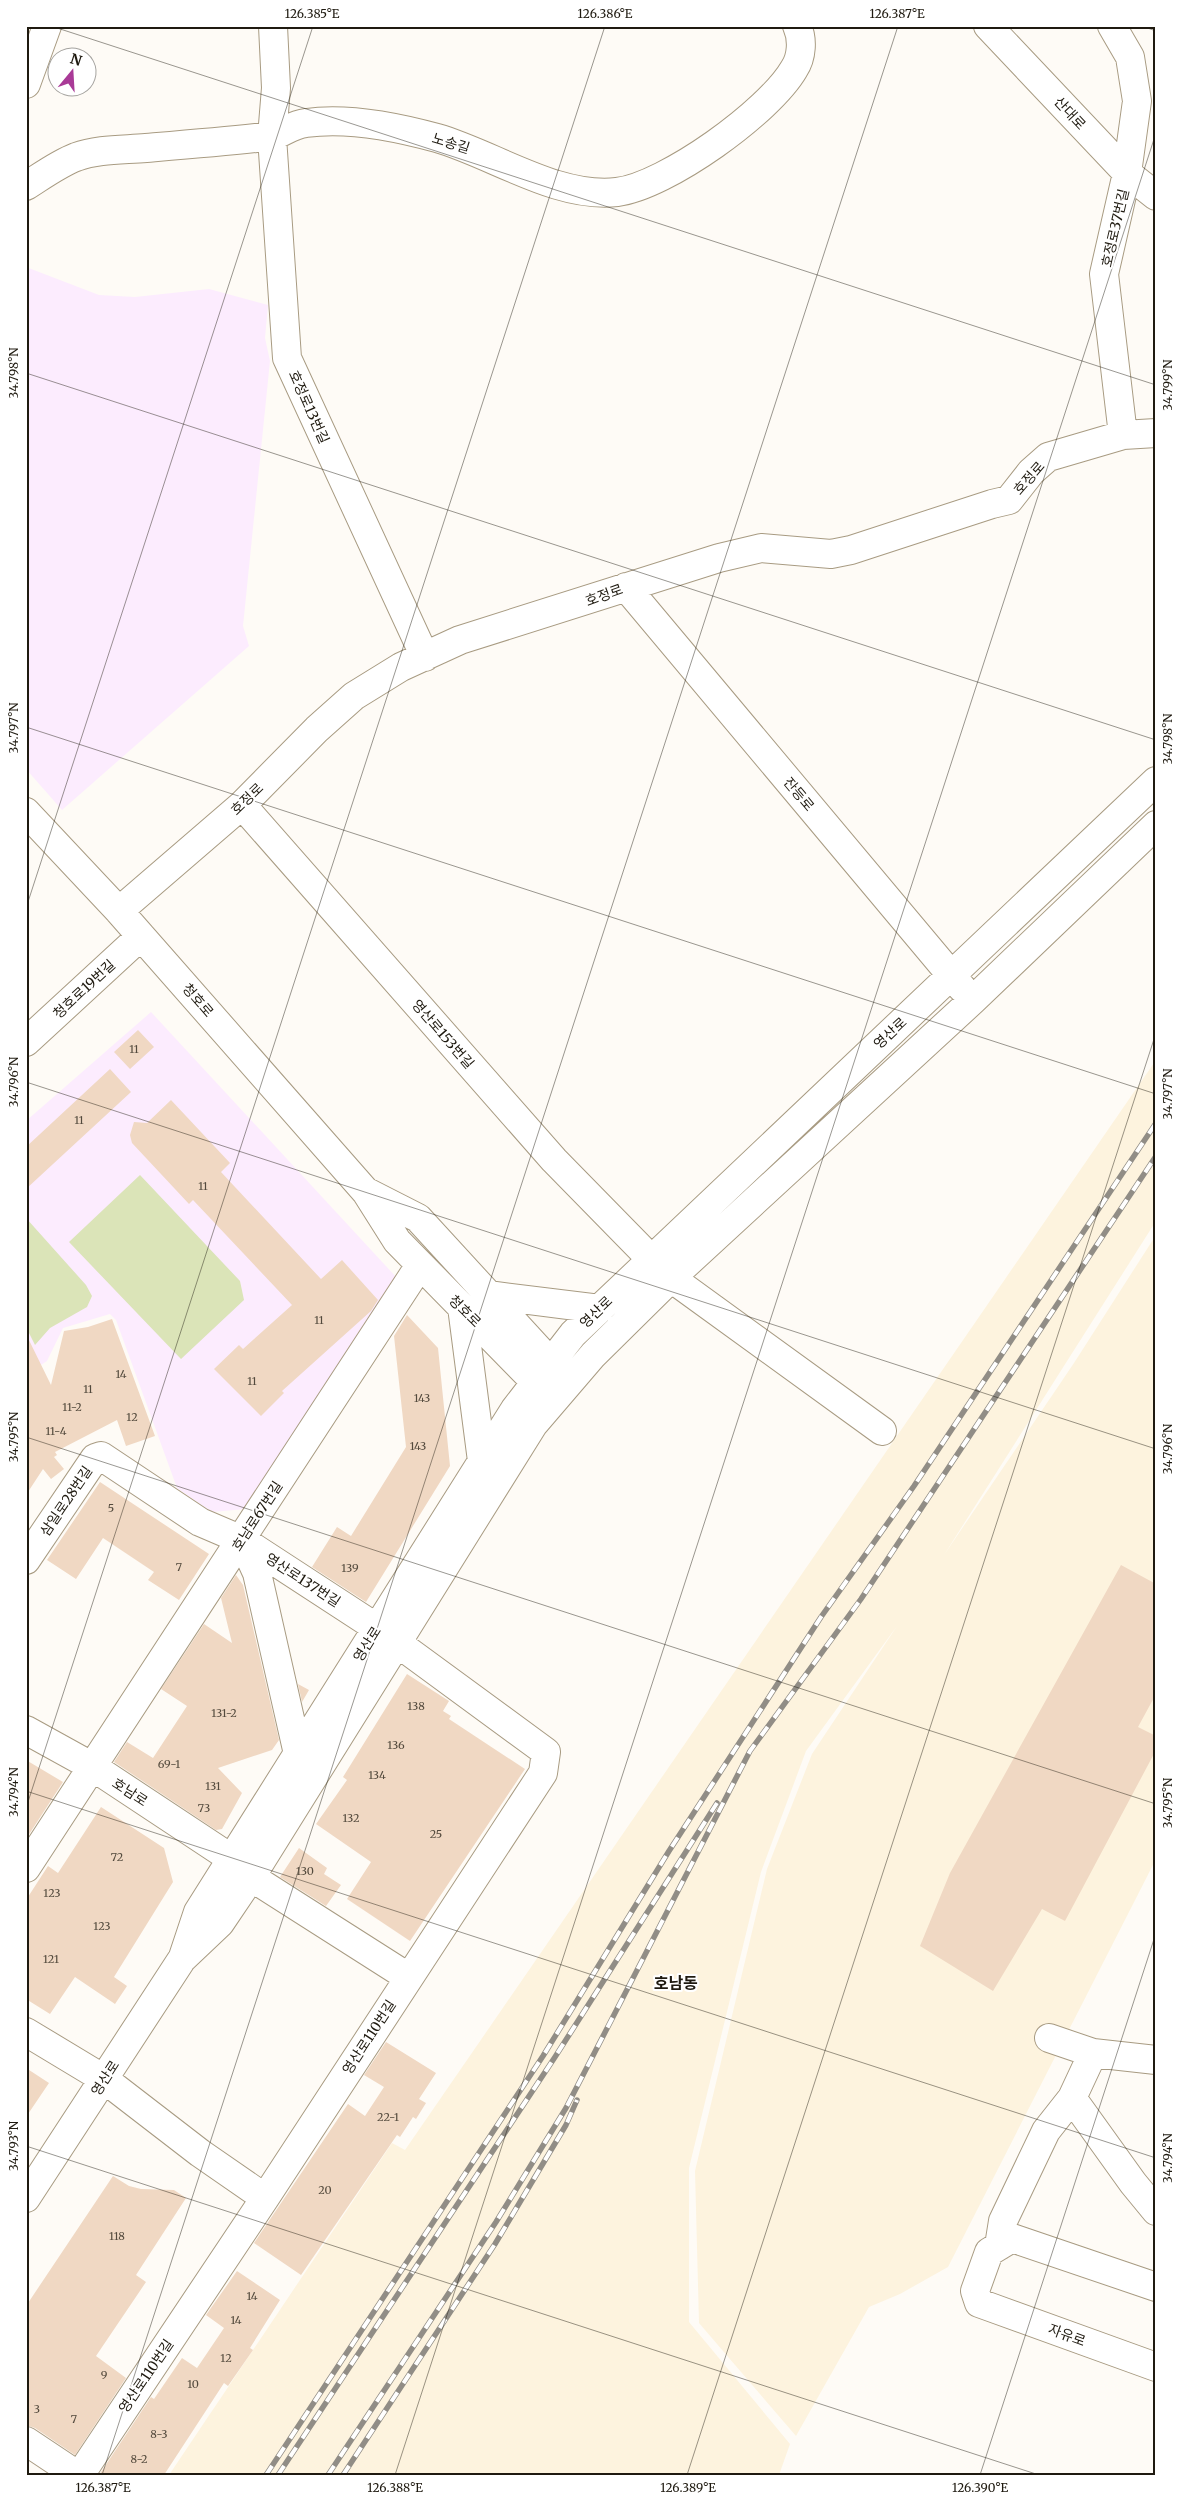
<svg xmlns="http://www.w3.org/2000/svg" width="1182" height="2501" font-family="Merriweather,'Noto Sans KR',serif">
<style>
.built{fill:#fdf3de}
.education{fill:#fcecfe}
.green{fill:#dbe4b8}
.building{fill:#f0d8c3}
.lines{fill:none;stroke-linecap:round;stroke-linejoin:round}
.minor-casing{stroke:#a89b82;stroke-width:30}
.minor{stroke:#fff;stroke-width:28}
.rail-casing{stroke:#918d86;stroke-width:5.5}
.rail{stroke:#fff;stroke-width:4;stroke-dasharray:11;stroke-linecap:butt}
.ticks{fill:none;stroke:#1f1a10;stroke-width:1;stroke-opacity:0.45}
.labels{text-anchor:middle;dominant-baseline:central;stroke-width:4;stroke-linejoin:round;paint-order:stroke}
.number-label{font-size:11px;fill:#534a3d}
.street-label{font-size:14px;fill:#1f1a10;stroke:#fff}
.quarter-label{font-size:16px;font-weight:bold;fill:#1f1a10;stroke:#fff}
.neatline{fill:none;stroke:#1f1a10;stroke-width:2}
.ticks-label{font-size:12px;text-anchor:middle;fill:#1f1a10}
</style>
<rect width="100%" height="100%" fill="#fefbf6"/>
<path class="built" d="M1156 1060V1221L944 1555 1074 1363 1156 1235V1859L948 2267 900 2294 869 2307 796 2436 699 2323 695 2171 767 1869 812 1754 897 1626 806 1751 761 1872 689 2168V2322L790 2444 779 2475H169L392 2143 405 2150Z"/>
<path class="education" d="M26 267 99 295 135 297 209 289 268 305 265 338 270 361 243 626 249 646 62 810 26 769Z
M151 1012 397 1278 246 1509 212 1512 177 1488 116 1320 110 1314 63 1328 47 1361 26 1375V1121Z"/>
<path class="green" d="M140 1175 240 1281 244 1300 181 1359 69 1242Z
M26 1218 86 1285 92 1296 87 1307 50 1328 35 1345 26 1327Z"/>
<path class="building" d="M138 1030 154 1047 130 1069 114 1052Z
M110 1069 131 1092 26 1189V1147Z
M171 1100 230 1163 221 1172 321 1279 342 1260 378 1300 371 1311 282 1391 284 1393 261 1416 214 1369 239 1345 243 1349 292 1305 193 1200 189 1204 132 1143 130 1135 134 1122 147 1123Z
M407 1315 438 1348 450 1466 366 1602 312 1567 337 1527 351 1536 406 1447 394 1336Z
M112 1319 155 1436 126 1446 117 1420 55 1452 57 1455 54 1457 64 1469 51 1479 43 1469 26 1495V1334L51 1385 64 1331 88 1327Z
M100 1482 209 1554 179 1600 148 1580 154 1572 103 1538 76 1579 47 1560Z
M1121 1565 1156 1584V1694L1138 1727 1156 1736V1750L1065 1921 1042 1909 993 1991 920 1946 950 1873Z
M236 1575 243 1585 279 1740 272 1750 218 1768 242 1793 222 1829 216 1830 114 1762 127 1742 153 1758 187 1706 161 1689 204 1624 232 1643 221 1598Z
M407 1674 449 1701 443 1711 451 1716 449 1719 525 1769 410 1941 347 1899 371 1862 316 1824 347 1780 343 1777Z
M298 1684 309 1690 302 1702Z
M26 1760 63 1782 26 1839Z
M101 1807 164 1848 173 1882 114 1977 127 1986 115 2004 75 1977 50 2014 26 1999V1900L48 1866 58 1873Z
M299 1848 327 1868 324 1874 341 1885 326 1906 280 1877Z
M386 2042 436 2073 419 2099 426 2103 416 2119 413 2117 400 2137 397 2135 301 2275 254 2243 348 2104 365 2116 384 2087 364 2075Z
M26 2068 49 2083 26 2117Z
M113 2176 129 2186 141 2189 174 2190 186 2198 136 2275 146 2282 96 2356 126 2378 75 2455 35 2428 26 2425V2306Z
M237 2271 280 2300 250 2348 253 2350 228 2386 224 2383 164 2475H99L151 2397 154 2399 182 2358 197 2368 224 2328 206 2315Z"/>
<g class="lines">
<defs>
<path id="minor" d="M273 26 276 88 272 137 287 358 425 657
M988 26 1127 173 1156 196
M1112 26 1130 57 1137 101 1127 173 1104 274 1123 435
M26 84 47 26
M26 186C42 176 58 164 76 157 98 149 123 150 146 148 182 145 219 142 256 138 261 138 268 138 273 136 284 132 294 124 306 123 347 117 397 127 437 138 493 154 557 199 617 192 666 186 769 112 794 69 802 57 803 39 797 26
M626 587 962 988
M242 805 554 1160 651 1259
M26 812 119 911 366 1192 397 1241 548 1395
M119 911 242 805 317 729 354 696 401 667 460 640 719 558 761 548 831 554 851 550 992 504 1009 500 1031 472 1048 457 1123 435 1156 433
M26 1042 141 936
M367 1192 418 1218 564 1377
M671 1278 882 1431
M488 1295 600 1309
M462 1307 482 1461
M242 1540 257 1573 298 1754
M26 1560 95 1458 101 1456 200 1522 242 1540 377 1628
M26 1730 93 1767 232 1859
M26 1868 420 1265
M251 1877 408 1977
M183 1957 198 1912 515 1409 573 1334 1156 781
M26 2032 104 2079 200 2153 265 2198
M1049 2038 1093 2053 1156 2060
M1072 2098 1133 2183 1156 2211
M26 2198 182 1959 220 1923 251 1877 533 1425 593 1355 671 1278 973 1000 1156 825
M999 2246 1003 2221 1046 2131 1072 2098 1093 2053
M1156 2287 1012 2238 989 2252 975 2291 979 2303 1156 2367
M26 2441 77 2475
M80 2475 265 2198 543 1773 546 1752 396 1642"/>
</defs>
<use href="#minor" class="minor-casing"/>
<use href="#minor" class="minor"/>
<defs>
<path id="rail" d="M266 2475 543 2056 669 1851 821 1617 914 1486 1156 1123
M278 2475 555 2057 717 1803
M328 2475 496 2222 566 2108 750 1751 861 1599 1156 1156
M343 2475 495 2244 566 2125 577 2100"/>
</defs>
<use href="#rail" class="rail-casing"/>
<use href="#rail" class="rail"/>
</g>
<path class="ticks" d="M51 26 1156 385M1142 26 1156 31M26 373 1156 740M26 727 1156 1094M26 908 313 26M26 1082 1156 1449M26 1437 1156 1804M26 1791 1156 2158M26 1808 605 26M26 2146 1039 2475M102 2475 898 26M395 2475 1156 133M687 2475 1156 1033M980 2475 1156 1933"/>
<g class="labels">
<g class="number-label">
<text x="134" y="1049">11</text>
<text x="79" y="1120">11</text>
<text x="203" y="1186">11</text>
<text x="319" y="1320">11</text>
<text x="121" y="1374">14</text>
<text x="252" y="1381">11</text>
<text x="88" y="1389">11</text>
<text x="422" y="1398">143</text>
<text x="72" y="1407">11-2</text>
<text x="132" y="1417">12</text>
<text x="56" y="1431">11-4</text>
<text x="418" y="1446">143</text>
<text x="111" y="1508">5</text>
<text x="179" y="1567">7</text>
<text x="350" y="1568">139</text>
<text x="416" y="1706">138</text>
<text x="224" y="1713">131-2</text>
<text x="396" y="1745">136</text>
<text x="169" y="1764">69-1</text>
<text x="377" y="1775">134</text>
<text x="213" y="1786">131</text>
<text x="204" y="1808">73</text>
<text x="351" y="1818">132</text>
<text x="436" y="1834">25</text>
<text x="117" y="1857">72</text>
<text x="305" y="1871">130</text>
<text x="52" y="1893">123</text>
<text x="102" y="1926">123</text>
<text x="51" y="1959">121</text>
<text x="388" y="2117">22-1</text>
<text x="325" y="2190">20</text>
<text x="117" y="2236">118</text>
<text x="252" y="2296">14</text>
<text x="236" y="2320">14</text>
<text x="226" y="2358">12</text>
<text x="104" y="2375">9</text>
<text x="193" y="2384">10</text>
<text x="37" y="2409">3</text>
<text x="74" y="2419">7</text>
<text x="159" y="2434">8-3</text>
<text x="139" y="2459">8-2</text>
</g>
<g class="street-label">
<text transform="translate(1070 113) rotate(47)">산대로</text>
<text transform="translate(451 143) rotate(17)">노송길</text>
<text transform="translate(1115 228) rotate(-77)">호정로37번길</text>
<text transform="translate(309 407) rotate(66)">호정로13번길</text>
<text transform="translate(1029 478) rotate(-49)">호정로</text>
<text transform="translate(604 595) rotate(-20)">호정로</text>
<text transform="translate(799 794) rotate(50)">잔등로</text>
<text transform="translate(247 799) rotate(-44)">호정로</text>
<text transform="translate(84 989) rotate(-43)">청호로19번길</text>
<text transform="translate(198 1000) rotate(49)">청호로</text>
<text transform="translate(890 1033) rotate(-43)">영산로</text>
<text transform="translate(443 1034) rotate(49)">영산로153번길</text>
<text transform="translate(465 1311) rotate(45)">청호로</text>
<text transform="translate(596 1312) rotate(-44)">영산로</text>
<text transform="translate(66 1501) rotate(-56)">삼일로28번길</text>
<text transform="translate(257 1516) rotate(-57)">호남로67번길</text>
<text transform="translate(303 1580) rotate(33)">영산로137번길</text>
<text transform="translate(367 1644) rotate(-58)">영산로</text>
<text transform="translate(130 1792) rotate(33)">호남로</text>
<text transform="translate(369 2037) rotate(-57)">영산로110번길</text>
<text transform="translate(105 2078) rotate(-57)">영산로</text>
<text transform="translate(1067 2335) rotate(20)">자유로</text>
<text transform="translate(146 2376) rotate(-56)">영산로110번길</text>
</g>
<g class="quarter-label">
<text x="676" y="1983">호남동</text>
</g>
</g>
<rect width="1182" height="2501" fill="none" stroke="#ffffff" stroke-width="55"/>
<g transform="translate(72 72) rotate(18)"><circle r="24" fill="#ffffff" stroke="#a5a39f"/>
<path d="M0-4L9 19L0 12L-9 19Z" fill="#a93a97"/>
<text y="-8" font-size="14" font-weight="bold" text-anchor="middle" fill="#1f1a10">N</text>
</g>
<rect x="28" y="28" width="1126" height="2446" class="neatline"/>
<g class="ticks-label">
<text x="312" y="18">126.385°E</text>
<text x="605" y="18">126.386°E</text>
<text x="897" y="18">126.387°E</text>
<text transform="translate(14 373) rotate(-90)" y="4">34.798°N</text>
<text transform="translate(1168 385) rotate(-90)" y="4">34.799°N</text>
<text transform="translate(14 728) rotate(-90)" y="4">34.797°N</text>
<text transform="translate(1168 739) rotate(-90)" y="4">34.798°N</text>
<text transform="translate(14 1082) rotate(-90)" y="4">34.796°N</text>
<text transform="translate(1168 1094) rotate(-90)" y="4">34.797°N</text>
<text transform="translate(14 1437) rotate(-90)" y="4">34.795°N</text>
<text transform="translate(1168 1449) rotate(-90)" y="4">34.796°N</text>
<text transform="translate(14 1792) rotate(-90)" y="4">34.794°N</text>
<text transform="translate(1168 1803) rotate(-90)" y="4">34.795°N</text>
<text transform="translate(14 2146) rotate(-90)" y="4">34.793°N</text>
<text transform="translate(1168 2158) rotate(-90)" y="4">34.794°N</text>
<text x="103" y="2492">126.387°E</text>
<text x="395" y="2492">126.388°E</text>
<text x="688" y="2492">126.389°E</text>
<text x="980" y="2492">126.390°E</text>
</g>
</svg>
